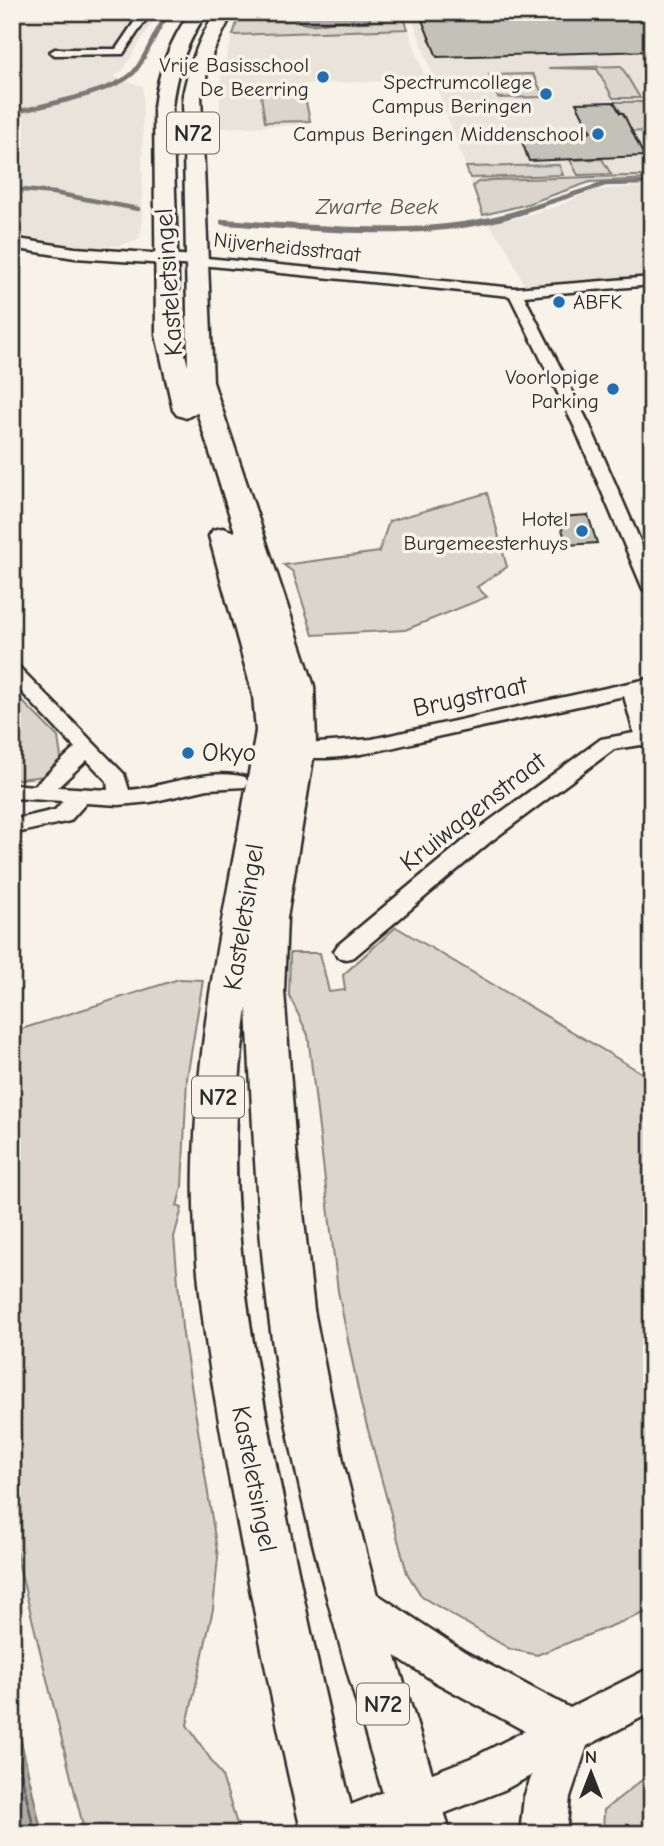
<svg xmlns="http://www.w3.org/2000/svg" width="664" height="1846" font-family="'Comic Neue',sans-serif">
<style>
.built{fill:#e8e4da}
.green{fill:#dad6cc;stroke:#82807c;stroke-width:2}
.water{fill:#afaca4;stroke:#7a7874;stroke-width:2}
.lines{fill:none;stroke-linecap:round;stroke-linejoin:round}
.shore{stroke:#605f5b;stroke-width:2.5}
.stream-far1{stroke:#7a7874;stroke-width:4.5}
.stream{stroke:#7a7874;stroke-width:6}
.building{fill:#c4c1b9;stroke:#2b2b2b;stroke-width:2}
.minor-casing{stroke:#2b2b2b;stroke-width:5}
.tertiary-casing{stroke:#2b2b2b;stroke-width:5}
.primary-casing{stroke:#2b2b2b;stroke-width:5}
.minor{fill:#f7f3e8;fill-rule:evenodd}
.tertiary{fill:#f7f3e8;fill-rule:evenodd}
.primary{fill:#f7f3e8;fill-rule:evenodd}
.poi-dot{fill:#1f6fb2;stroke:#f7f3e8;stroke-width:2.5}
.labels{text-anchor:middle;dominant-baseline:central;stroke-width:7;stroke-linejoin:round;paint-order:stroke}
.far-poi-label{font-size:21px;fill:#2b2b2b;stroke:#f7f3e8;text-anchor:end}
.far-street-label{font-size:21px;fill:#2b2b2b;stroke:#f7f3e8}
.far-water-label{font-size:23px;font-style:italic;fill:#53524f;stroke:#f7f3e8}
.shield{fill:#f7f3e8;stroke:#686764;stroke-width:2}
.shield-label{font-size:24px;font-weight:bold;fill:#2b2b2b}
.street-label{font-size:26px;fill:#2b2b2b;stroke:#f7f3e8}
.poi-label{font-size:26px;fill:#2b2b2b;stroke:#f7f3e8;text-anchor:start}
</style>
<rect width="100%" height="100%" fill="#f7f3e8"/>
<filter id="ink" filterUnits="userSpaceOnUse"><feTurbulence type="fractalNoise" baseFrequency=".0143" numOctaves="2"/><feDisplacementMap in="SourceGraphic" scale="14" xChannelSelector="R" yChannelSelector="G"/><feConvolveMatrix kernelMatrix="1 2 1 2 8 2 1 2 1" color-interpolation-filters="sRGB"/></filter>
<g filter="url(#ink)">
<path class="built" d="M12 12H162L150 26 123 70 114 77 143 86 142 227 139 239 119 246 83 247 12 234Z
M410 12H652V178L590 182 524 205 483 215Z
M408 29 426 80 303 84 312 122 303 125 219 128 221 74 233 35Z
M632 187H652V276L527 285 522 281 507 249 488 223 518 218 558 206 594 190Z"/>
<path class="green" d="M246 12H402L408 29 233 35 237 22Z
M621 66 640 98H613L597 69 548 68Z
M533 74 544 97 498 98 489 75Z
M303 88 310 121 265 122 260 89Z
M614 102H642L652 118V132L630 131 626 119Z
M602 159 611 174 578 175 570 160Z
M559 165 563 175 470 178 466 167Z
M628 176H652V179L590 182 524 205 483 215 473 186 478 182 491 180Z
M487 493 507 567 477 587 487 597 405 630 313 635 293 572 284 565 379 552 389 521Z
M12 691 58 737 62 764 44 776 12 780Z
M396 927 652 1079V1610L537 1655 510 1649 422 1597 407 1573 361 1404 338 1291 308 1035 289 995 290 953H320L329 992 345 990 343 975Z
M179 979 203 980 187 1078 182 1187 177 1206 182 1208 174 1237 182 1328 218 1557 213 1609 187 1725 222 1776 240 1834H85L12 1537V1032Z
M652 1772V1834H603L604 1810Z"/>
<path class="water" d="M298 12H370V21C361 24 351 21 341 21 325 20 308 31 295 18Z
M12 1701 42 1834H12Z"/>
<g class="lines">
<path class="shore" d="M12 1733 35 1834"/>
<path class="stream-far1" d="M12 113C40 106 116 92 134 72 149 54 154 30 170 12
M12 189 54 193 138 209
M519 212 605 184 652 183"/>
<path class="stream" d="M223 222C322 228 428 242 524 211"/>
</g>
<path class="building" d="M552 12 556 20 652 18V51L437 57 420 15Z
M614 102 620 113H623L644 156 529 161 520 136 591 132 576 103Z
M588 515 597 543 567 545 558 517Z"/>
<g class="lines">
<defs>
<path id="minor" d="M141 12H151L123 54 55 55 50 52 55 49H116Z
M196 257 515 288 652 277V285L524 296 590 426 652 568V594L643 589 574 426 510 296 191 264V258Z
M12 665 19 667 124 774 129 790C166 787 208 767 245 777L248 782 245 787 208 789 151 802 119 805 86 803 70 821 12 834V820L55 810 63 801 12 798V784L34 786 75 748 12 682ZM87 760 107 781 108 790 58 787Z
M652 678V690L643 692 652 726V749L641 745 614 749 490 842 354 957 346 959 338 957 334 951 338 945 474 832 601 739 634 733 624 696C564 709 505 722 445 735 400 745 335 766 291 755L288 750 291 745 372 739Z"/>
<path id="tertiary" d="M12 238 75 248 196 256 205 261 196 266 75 258 12 248Z
M353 1582 368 1588 465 1652 570 1708 652 1667V1712L587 1746 570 1797 566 1834H520L524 1797 532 1775 504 1790 392 1834H310L317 1818 476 1756 525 1731 435 1682 338 1618 332 1603 338 1588Z"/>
<path id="primary" d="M190 12H207C187 42 176 71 172 107L180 335 188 366 183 95C189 65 199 38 216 12H233L213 52 201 95 213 382 314 686 316 741 287 918 284 991 296 1150 314 1310 344 1466 379 1603 451 1834H395C344 1661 290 1488 268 1309 256 1209 252 1108 247 1008 238 1076 233 1145 238 1214 244 1313 265 1410 285 1508 307 1617 331 1726 358 1834H302C275 1721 253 1607 232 1493 212 1385 191 1274 194 1164 197 1018 233 875 256 731L253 695 209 536 213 530 223 528 235 532 197 412 186 418 177 415 173 410 156 335 154 107C158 71 170 42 190 12Z"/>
</defs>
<use href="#minor" class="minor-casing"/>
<use href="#tertiary" class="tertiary-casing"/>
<use href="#primary" class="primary-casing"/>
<use href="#minor" class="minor"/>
<use href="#tertiary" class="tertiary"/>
<use href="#primary" class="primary"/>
</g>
</g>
<g class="poi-dot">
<circle cx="323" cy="77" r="7"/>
<circle cx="546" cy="94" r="7"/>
<circle cx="598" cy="134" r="7"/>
<circle cx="559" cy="302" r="7"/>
<circle cx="613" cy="389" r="7"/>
<circle cx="582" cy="531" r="7"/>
<circle cx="188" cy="753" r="7"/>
</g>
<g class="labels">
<g class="far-poi-label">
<text x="309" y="65">Vrije Basisschool<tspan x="309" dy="24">De Beerring</tspan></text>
<text x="532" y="82">Spectrumcollege<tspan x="532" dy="24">Campus Beringen</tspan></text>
<text x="584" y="134">Campus Beringen Middenschool</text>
<text x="573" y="302" text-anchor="start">ABFK</text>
<text x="599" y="377">Voorlopige<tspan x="599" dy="24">Parking</tspan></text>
<text x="568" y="519">Hotel<tspan x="568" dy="24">Burgemeesterhuys</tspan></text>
</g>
<g class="far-street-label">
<text transform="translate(287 247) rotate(6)">Nijverheidsstraat</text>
</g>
<g class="far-water-label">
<text x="377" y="206">Zwarte Beek</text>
</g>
<g class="shield">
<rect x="167" y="112.5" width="52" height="41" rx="5"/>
<rect x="192" y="1076.5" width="52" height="41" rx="5"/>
<rect x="357" y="1683.5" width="52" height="41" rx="5"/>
</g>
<g class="shield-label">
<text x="193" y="133">N72</text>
<text x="218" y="1097">N72</text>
<text x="383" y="1704">N72</text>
</g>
<g class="street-label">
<text transform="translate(169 282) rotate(-94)">Kasteletsingel</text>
<text transform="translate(470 697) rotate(-12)">Brugstraat</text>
<text transform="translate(473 812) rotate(-38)">Kruiwagenstraat</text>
<text transform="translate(244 917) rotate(-81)">Kasteletsingel</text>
<text transform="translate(254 1479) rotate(79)">Kasteletsingel</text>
</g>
<g class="poi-label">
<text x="202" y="753">Okyo</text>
</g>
</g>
<rect width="664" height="1846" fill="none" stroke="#f7f3e8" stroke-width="42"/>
<rect x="21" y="21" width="622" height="1804" fill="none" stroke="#2b2b2b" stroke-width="2.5" filter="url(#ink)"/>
<g transform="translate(591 1773)" stroke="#f7f3e8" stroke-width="5" paint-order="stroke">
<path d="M0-5L12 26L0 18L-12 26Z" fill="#2b2b2b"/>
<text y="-10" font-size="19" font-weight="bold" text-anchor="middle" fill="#2b2b2b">N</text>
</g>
</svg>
